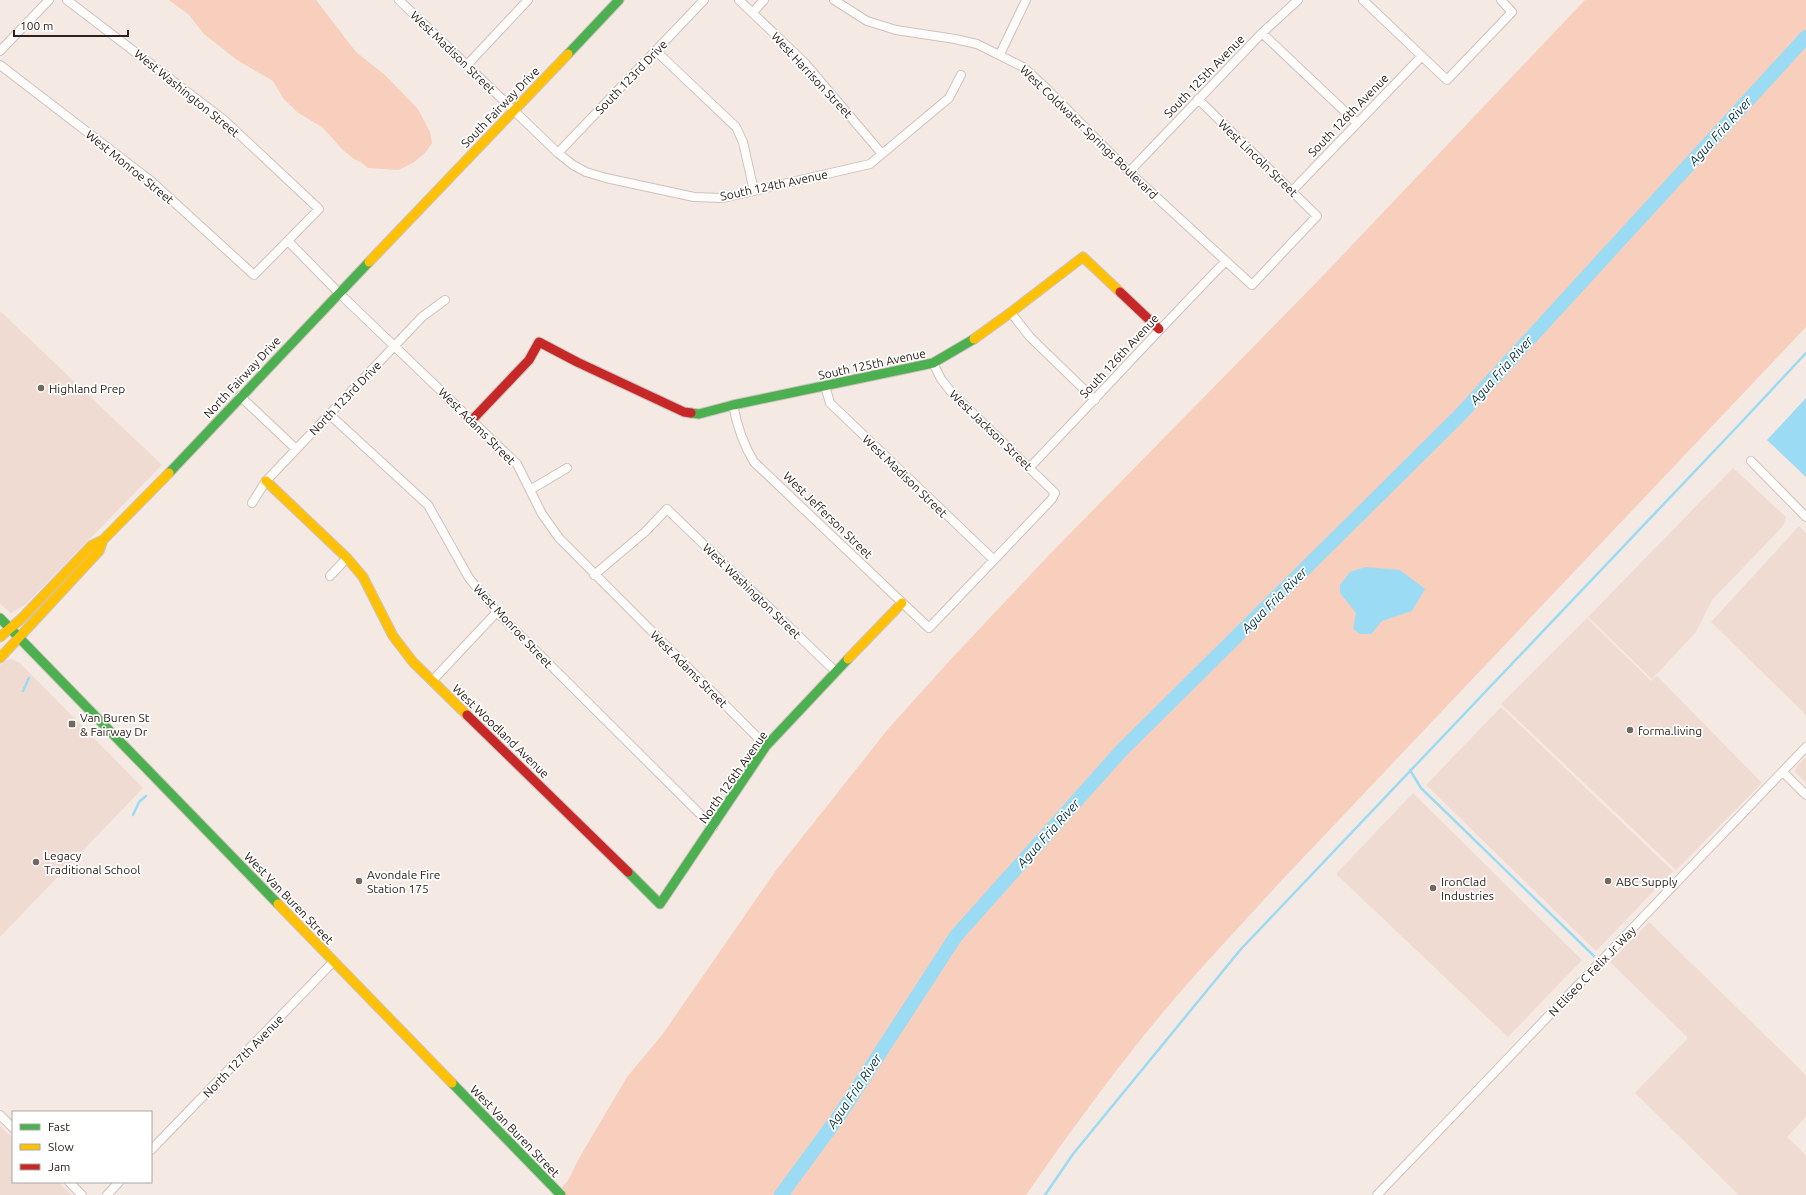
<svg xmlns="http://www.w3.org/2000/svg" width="1806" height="1195" font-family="Ubuntu,sans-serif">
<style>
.built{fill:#efdbd2}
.green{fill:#f8cfbc}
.water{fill:#9bdbf3}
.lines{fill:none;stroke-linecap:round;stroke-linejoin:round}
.stream{stroke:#9bdbf3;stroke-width:2.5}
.river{stroke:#9bdbf3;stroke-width:14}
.street-casing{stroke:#cec2bd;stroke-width:10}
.fast-casing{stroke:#cec2bd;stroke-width:11}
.slow-casing{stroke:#cec2bd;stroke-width:11}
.jam-casing{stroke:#cec2bd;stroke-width:11}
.street{stroke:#fefcfb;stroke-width:8}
.fast{stroke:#4caf50;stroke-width:9}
.slow{stroke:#ffc107;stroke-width:9}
.jam{stroke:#c62828;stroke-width:9}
.poi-dot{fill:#746661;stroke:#fff;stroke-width:1.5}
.labels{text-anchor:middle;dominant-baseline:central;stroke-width:3.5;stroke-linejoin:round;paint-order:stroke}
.street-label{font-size:12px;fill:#2e201a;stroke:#fff}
.poi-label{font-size:12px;fill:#2e201a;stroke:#fff;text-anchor:start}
.water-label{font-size:13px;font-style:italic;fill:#033241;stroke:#fff}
</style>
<rect width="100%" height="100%" fill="#f5e9e4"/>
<path class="built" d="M0 311 162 465 25 605 11 613 0 604Z
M1733 468 1786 517 1783 526 1712 600 1696 632 1652 679 1588 617Z
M1799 526 1806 533V715L1711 622Z
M1587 618 1651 681 1657 676 1762 783 1676 870 1501 704Z
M11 659 20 663 143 788 0 937V665L7 660Z
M1501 707 1673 871 1596 951 1426 785Z
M1806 757V783L1795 772 1797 766Z
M1413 793 1582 960 1508 1037 1336 874Z
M1649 922 1806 1075V1117L1787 1137 1806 1155V1195H1739L1635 1093 1688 1038 1610 962Z
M0 1126 13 1138V1182H58L72 1195H0Z"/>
<path class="green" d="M169 0H316L356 52 385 75 418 109 430 132 432 143 425 153 413 163 398 170 368 168 361 162 354 159 343 150 323 128 297 112 283 98 273 81 237 60 204 34 189 15Z
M1585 0H1806V327L1282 880C1239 927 1195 973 1155 1022 1109 1078 1067 1136 1026 1195H556L569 1179 578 1160 627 1077 662 1035 777 869 888 729 952 658 1049 555 1316 283Z"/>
<path class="water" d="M1806 398V477L1767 440Z
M1365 567 1400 570 1425 589 1412 611 1382 621 1371 634H1360L1353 629 1356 613 1340 593V585L1350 572Z"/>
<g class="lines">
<path class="stream" d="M23 691 29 678
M1410 770 1421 788 1594 956
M133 815 139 802 146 796
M1045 1195 1073 1154 1241 949 1735 429 1806 353"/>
<path class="river" d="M781 1195 839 1116 956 936 1121 751 1459 416 1806 37"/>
<defs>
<path id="street" d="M399 0 558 153 573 165 586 172 606 178 694 197 723 198 870 164 949 98 961 75
M739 0 805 63 882 154
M834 0 867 21 896 30 955 39 977 44 1023 67 1046 88 1129 172 1252 285 1317 216 1198 99
M1363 0 1447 80 1512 12 1501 0
M753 12 764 0
M1262 33 1357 123
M0 51 49 0
M656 51 736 127 743 142 754 191
M1000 54 1026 0
M0 65 151 181 254 275 319 209 224 120 67 0
M467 65 528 0
M558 153 704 0
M1129 172 1262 33 1298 0
M1292 191 1422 56
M288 241 339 293 517 464 542 514 559 538 766 746
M1011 313 1030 337 1095 400
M825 386 830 403 994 560
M240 396 296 449
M733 405C737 426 743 444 754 462L929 628 1052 499 1055 493 952 393 941 379 933 363
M329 414 428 505 469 578 497 612 713 827
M1751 461 1806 517
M1030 467C1096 399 1159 329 1226 261
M530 490 567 468
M252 503 266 481 422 317 445 300
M594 575 645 532 667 509 836 672
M330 576 347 558
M432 681 497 612
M1783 772 1806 795
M0 1115 13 1128
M151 1150 334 961
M69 1182 82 1195
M107 1195 119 1182
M1377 1195 1806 747"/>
<path id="fast" d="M568 54 619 0
M691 413 699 414 733 405 933 363 974 339
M169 473 369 262
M0 618 278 904
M628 872 660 904 766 746 848 659
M452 1083 561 1195"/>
<path id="slow" d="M369 262 568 54
M974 339 1010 313 1083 257 1120 292
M266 481 347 558 363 577 393 636 413 662 467 715
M0 637 21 619 92 545 103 540 169 473
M0 658 99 551 103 540
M848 659 902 603
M278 904 452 1083"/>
<path id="jam" d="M1120 292 1159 329
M472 420 529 360 539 342 577 362 684 412 691 413
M467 715 628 872"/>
</defs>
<use href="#street" class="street-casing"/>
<use href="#fast" class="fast-casing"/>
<use href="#slow" class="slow-casing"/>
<use href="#jam" class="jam-casing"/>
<use href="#street" class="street"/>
<use href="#fast" class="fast"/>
<use href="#slow" class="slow"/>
<use href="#jam" class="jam"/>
</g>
<g class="poi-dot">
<circle cx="41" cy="388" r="4"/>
<rect x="68" y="720" width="8" height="8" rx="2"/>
<circle cx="1630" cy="730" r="4"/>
<circle cx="36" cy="862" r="4"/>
<circle cx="359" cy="881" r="4"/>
<circle cx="1608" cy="881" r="4"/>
<circle cx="1433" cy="888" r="4"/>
</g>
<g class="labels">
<g class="street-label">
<text transform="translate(453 52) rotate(44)">West Madison Street</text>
<text transform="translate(812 75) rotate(47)">West Harrison Street</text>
<text transform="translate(1204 76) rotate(-46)">South 125th Avenue</text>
<text transform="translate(631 77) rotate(-46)">South 123rd Drive</text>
<text transform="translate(187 93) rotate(39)">West Washington Street</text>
<text transform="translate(500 107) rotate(-46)">South Fairway Drive</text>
<text transform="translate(1348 115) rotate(-46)">South 126th Avenue</text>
<text transform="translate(1089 132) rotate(44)">West Coldwater Springs Boulevard</text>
<text transform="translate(1258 158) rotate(44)">West Lincoln Street</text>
<text transform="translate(130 167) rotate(39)">West Monroe Street</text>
<text transform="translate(774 185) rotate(-12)">South 124th Avenue</text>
<text transform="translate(1119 356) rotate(-47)">South 126th Avenue</text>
<text transform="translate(872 364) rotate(-12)">South 125th Avenue</text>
<text transform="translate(242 377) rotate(-47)">North Fairway Drive</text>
<text transform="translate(345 398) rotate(-46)">North 123rd Drive</text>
<text transform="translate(477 426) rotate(45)">West Adams Street</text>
<text transform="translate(991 430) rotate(44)">West Jackson Street</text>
<text transform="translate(905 476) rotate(44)">West Madison Street</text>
<text transform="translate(828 515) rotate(44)">West Jefferson Street</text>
<text transform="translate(752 591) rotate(44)">West Washington Street</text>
<text transform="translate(513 626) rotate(47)">West Monroe Street</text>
<text transform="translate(689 669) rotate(45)">West Adams Street</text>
<text transform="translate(501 731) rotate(44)">West Woodland Avenue</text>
<text transform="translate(733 777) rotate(-55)">North 126th Avenue</text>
<text transform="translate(289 898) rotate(46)">West Van Buren Street</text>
<text transform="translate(1592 971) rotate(-46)">N Eliseo C Felix Jr Way</text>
<text transform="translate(243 1056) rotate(-46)">North 127th Avenue</text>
<text transform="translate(515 1131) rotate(46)">West Van Buren Street</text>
</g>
<g class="poi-label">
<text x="49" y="388">Highland Prep</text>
<text x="80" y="717">Van Buren St<tspan x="80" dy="14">&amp; Fairway Dr</tspan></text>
<text x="1638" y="730">forma.living</text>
<text x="44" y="855">Legacy<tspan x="44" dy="14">Traditional School</tspan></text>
<text x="367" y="874">Avondale Fire<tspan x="367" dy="14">Station 175</tspan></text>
<text x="1441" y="881">IronClad<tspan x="1441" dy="14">Industries</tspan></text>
<text x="1616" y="881">ABC Supply</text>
</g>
<g class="water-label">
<text transform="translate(1720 131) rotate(-48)">Agua Fria River</text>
<text transform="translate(1501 370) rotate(-48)">Agua Fria River</text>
<text transform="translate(1274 600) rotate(-45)">Agua Fria River</text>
<text transform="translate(1048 833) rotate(-48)">Agua Fria River</text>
<text transform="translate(854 1091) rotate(-56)">Agua Fria River</text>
</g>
</g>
<rect x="12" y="1111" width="140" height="72" fill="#ffffff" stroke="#aba6a3"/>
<rect x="20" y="1124" width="20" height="6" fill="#4caf50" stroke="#aba6a3"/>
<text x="48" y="1131" font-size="12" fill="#2e201a">Fast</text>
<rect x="20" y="1144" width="20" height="6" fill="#ffc107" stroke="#aba6a3"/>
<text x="48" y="1151" font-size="12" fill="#2e201a">Slow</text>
<rect x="20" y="1164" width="20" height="6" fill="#c62828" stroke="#aba6a3"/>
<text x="48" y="1171" font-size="12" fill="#2e201a">Jam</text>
<path d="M14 30v6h114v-6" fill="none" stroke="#2e201a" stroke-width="2"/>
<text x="20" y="30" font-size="12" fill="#2e201a" stroke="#ffffff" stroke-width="3" paint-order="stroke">100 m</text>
</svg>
